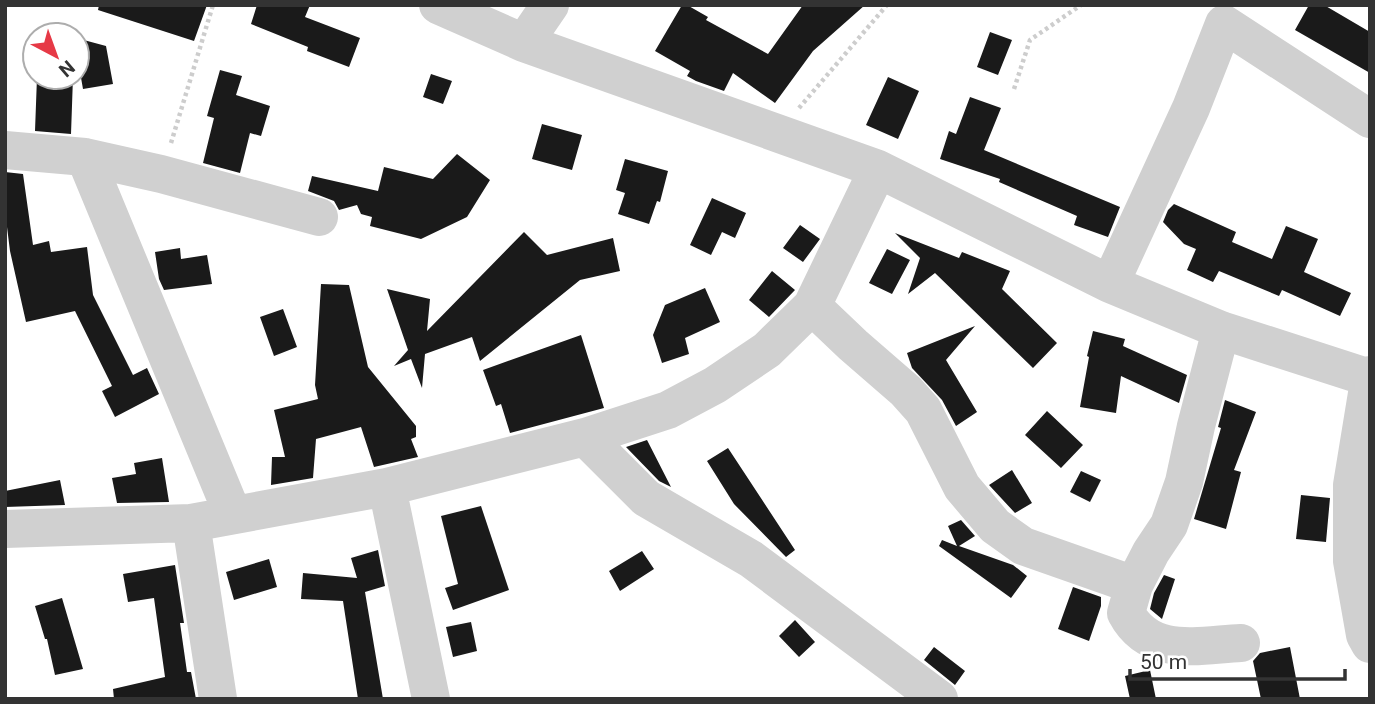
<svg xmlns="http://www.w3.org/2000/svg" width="1375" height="704" font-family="Roboto,sans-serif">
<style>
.building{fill:#1a1a1a}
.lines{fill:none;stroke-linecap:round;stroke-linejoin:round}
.path{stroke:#cdcdcd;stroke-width:4.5;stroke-dasharray:3.5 3.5;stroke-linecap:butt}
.minor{stroke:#d0d0d0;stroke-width:38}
</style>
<rect width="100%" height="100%" fill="#fff"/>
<path class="building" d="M99 5H207L194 41 98 10Z
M257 5H310L305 17 360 38 349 67 307 51 308 47 251 24Z
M682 5H687L708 17 706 20 768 54 803 5H865L813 51 775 103 733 73 724 91 696 81 687 76 690 71 655 51Z
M1309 5H1324L1370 32V73L1295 30Z
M990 32 1012 40 998 75 977 67Z
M80 39 106 46 113 84 83 89 77 55Z
M220 70 242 76 236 95 270 106 261 136 250 133 240 173 203 163 214 118 207 116Z
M431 74 452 81 443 104 423 97Z
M37 77H73L71 134 35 131Z
M888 77 919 91 898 139 866 125Z
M970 97 1001 108 984 150 1120 207 1108 237 1074 225 1077 216 999 182 1000 179 940 159 949 131 956 134Z
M542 124 582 135 572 170 532 159Z
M457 154 490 180 467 217 421 239 370 226 372 217 361 214 357 205 339 210 334 201 308 191 312 176 378 191 384 167 433 179Z
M625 159 668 171 660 202 657 201 649 224 618 214 625 193 616 190Z
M5 172 23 174 33 245 49 241 51 252 87 247 93 295 133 375 147 368 159 394 115 417 102 391 112 386 75 311 26 322 10 251 5 211Z
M712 198 746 213 735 238 722 232 711 255 690 245Z
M1174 204 1236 232 1232 242 1272 259 1286 226 1318 239 1304 272 1351 293 1340 316 1282 290 1279 296 1219 271 1213 282 1187 270 1196 249 1184 244 1163 222 1168 210Z
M800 225 820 239 803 262 783 248Z
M524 232 547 255 613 238 620 271 580 280 480 361 472 337 425 354 422 388 411 359 394 366 408 350 387 289 430 299 427 331Z
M895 233 959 258 962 252 1010 271 1002 289 1057 343 1033 368 935 273 908 294 920 258Z
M180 248 181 259 207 255 212 284 164 290 159 279 155 252Z
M887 249 910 260 892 294 869 283Z
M772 271 795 290 769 317 749 300Z
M321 284 349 285 368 367 416 426V437L411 439 418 457 374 467 361 427 316 439 313 478 271 485 272 457H285L274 410 318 399 315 385Z
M705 288 720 322 685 338 689 354 662 363 653 335 665 305Z
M283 309 297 347 274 356 260 317Z
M975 326 946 360 977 412 956 426 942 400 912 368 907 353Z
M1093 331 1125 339 1123 346 1187 375 1179 403 1121 376 1116 413 1080 407 1089 357 1087 356Z
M581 335 604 408 510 433 501 404 496 406 483 370Z
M1225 400 1256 412 1234 470 1241 472 1226 529 1194 519 1221 428 1218 427Z
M1047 411 1083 445 1061 468 1025 435Z
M647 440 671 487 659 481 626 447Z
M728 448 795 550 786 557 734 504 707 461Z
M162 458 169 502 117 503 112 478 136 474 134 463Z
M1012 470 1032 503 1015 513 989 485Z
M1081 471 1101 480 1090 502 1070 492Z
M60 480 65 505 5 507V491Z
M1301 495 1330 498 1326 542 1296 539Z
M481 506 509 590 453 610 445 588 458 584 441 516Z
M961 520 975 536 959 546 1013 565 1027 576 1011 598 939 546 942 540 957 546 948 526Z
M378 550 385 586 365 592 383 699H358L343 601 301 599 303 573 357 578 351 558Z
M642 551 654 569 620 591 609 571Z
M269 559 277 587 234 600 226 572Z
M175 565 184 623H180L187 672H191L196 699H114L113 689 165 677 154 598 128 602 123 574Z
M1164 575 1175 579 1162 619 1150 609 1154 593Z
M1073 587 1101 597V606L1089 641 1058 629Z
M62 598 83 669 55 675 47 639H45L35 606Z
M795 620 815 642 799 657 779 636Z
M471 622 477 651 453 657 446 627Z
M934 647 965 671 955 685 924 660Z
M1290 647 1300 699H1261L1253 661 1260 653Z
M1150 670 1156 699H1130L1125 676Z"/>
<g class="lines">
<path class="path" d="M1014 89 1030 40 1081 5
M799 108 887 5
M171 143 213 5"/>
<path class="minor" d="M438 5 524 43 878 169 1110 284 1221 330 1370 378
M524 43 550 5
M5 150 85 157 161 174 319 217
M85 157 233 515
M1110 284 1191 108 1224 24 1370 119
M812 306 853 345 906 391 923 410 962 487 995 526 1023 546 1134 585
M1221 330 1196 426 1184 482 1169 525 1151 552 1134 585 1126 613C1150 658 1198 645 1241 643
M1370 375 1352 485V561L1365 635 1370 644
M585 437 646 498 751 559 939 699
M387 487 431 699
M191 523 218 699
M5 529 191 523 387 487 585 437 668 410 715 385 767 350 812 306 878 169"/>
</g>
<rect width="1375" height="704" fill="none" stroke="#333333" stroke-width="14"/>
<g transform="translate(56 56) rotate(139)"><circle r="33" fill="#ffffff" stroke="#adadad" stroke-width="2"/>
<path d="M0-5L12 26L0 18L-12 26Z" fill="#e63946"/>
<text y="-10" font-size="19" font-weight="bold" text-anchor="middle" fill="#333333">N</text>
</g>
<path d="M1130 669v10h215v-10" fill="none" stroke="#333333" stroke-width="3.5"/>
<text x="1140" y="669" font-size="21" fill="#333333" stroke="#ffffff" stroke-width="5" paint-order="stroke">50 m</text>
</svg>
